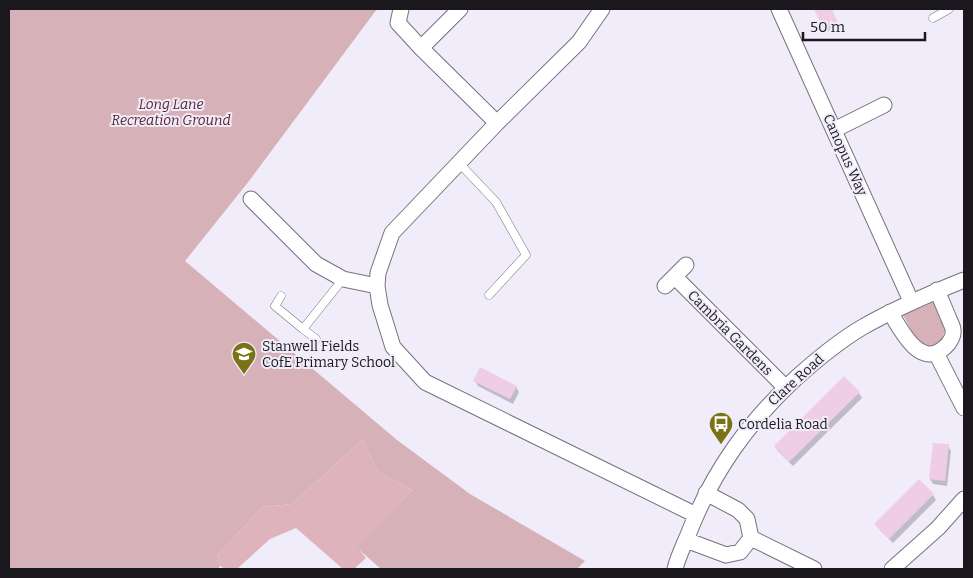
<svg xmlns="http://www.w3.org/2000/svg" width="973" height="578" font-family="Bitter,serif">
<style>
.green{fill:#d6b1b7}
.forest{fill:#dfb3bb}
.shadow{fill:#0003}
.building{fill:#efcde7}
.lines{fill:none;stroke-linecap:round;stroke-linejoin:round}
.service-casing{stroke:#76727e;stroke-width:9}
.minor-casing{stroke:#76727e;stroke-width:17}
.service{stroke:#fff;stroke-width:8}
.minor{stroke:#fff;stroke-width:15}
.labels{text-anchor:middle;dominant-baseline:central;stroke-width:4;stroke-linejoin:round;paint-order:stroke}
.park-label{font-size:14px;font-style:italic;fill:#5a2432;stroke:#f0ecf9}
.street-label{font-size:14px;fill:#1a181d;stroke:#f0ecf9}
.poi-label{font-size:14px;fill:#1a181d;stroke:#f0ecf9;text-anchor:start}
</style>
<rect width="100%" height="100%" fill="#f0ecf9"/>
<path class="green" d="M9 9H377L249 181 185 261 397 440 470 494 585 561 577 569H381L356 547 412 490 377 471 363 439 292 504 263 507 217 555 220 566 218 569H9Z
M934 302 945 330 941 341 932 347 924 345 916 339 903 315Z"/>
<path class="forest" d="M363 439 377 471 412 490 357 547 366 558 354 569H343L296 528 270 539 237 569H225L220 566 217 555 263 507 292 504Z"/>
<path class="shadow" d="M815 9H831L839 27 826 32Z
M475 381 516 387 519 392 513 404 478 386Z
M859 393 862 398 793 466 778 451 775 446Z
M948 446 951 451 947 486 933 484 930 479Z
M933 495 936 500 893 543 879 529 876 524Z"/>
<path class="building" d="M814 9H832L837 21 822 27Z
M480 367 517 386 510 399 473 381Z
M844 376 860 392 789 462 774 446Z
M933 443 949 444 945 481 929 479Z
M919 479 934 494 889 539 874 524Z"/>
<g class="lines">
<defs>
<path id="service" d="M933 18 949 9
M459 163 496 202 526 255 489 295
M281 296 275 306 303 329 316 339
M303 329 343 279"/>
<path id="minor" d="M401 9 398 23 421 48 497 123
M602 9 579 42 497 123 392 233 378 273 377 286 380 305 393 347 425 382 696 515
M779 9 911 301
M421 48 460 9
M834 130 884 105
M251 199 316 264 343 279 377 286
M675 277 786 388
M665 286 686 265
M890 312C901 330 920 370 945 347 950 343 954 335 953 330 953 326 950 322 949 319 945 309 941 300 937 290
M936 353 964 408
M751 538 814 569
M686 540 726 555 740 552 751 538 747 519 738 510 706 493
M675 569C678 556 685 543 690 530 714 470 748 423 795 379 816 360 838 342 861 328 894 309 929 294 964 280
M892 569 938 528 964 499"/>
</defs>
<use href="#service" class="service-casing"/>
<use href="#minor" class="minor-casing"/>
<use href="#service" class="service"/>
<use href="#minor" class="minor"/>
</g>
<defs>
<symbol id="school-pin" viewBox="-11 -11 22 30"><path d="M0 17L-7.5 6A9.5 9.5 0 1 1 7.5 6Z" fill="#7a7316" stroke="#f0ecf9"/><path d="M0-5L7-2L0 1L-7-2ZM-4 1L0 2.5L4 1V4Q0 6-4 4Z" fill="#fff"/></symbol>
<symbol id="bus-pin" viewBox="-11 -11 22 30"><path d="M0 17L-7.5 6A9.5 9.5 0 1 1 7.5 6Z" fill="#7a7316" stroke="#f0ecf9"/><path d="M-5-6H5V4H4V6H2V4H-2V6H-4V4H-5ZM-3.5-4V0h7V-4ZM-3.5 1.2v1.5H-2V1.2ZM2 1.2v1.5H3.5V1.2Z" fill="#fff"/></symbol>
</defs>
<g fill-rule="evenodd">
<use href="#school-pin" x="230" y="340" width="28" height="38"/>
<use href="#bus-pin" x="707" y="410" width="28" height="38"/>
</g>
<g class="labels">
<g class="park-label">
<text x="171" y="104">Long Lane<tspan x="171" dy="16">Recreation Ground</tspan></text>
</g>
<g class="street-label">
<text transform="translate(845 155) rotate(66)">Canopus Way</text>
<text transform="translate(730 333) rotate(45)">Cambria Gardens</text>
<text transform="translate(796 380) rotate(-42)">Clare Road</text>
</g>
<g class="poi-label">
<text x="262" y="346">Stanwell Fields<tspan x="262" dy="16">CofE Primary School</tspan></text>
<text x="738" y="424">Cordelia Road</text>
</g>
</g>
<rect width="973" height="578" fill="none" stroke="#1a181d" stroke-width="20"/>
<path d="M803 32v8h122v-8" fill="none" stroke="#1a181d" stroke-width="2.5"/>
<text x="810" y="32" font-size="15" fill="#1a181d" stroke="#f0ecf9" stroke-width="4" paint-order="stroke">50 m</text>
</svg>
